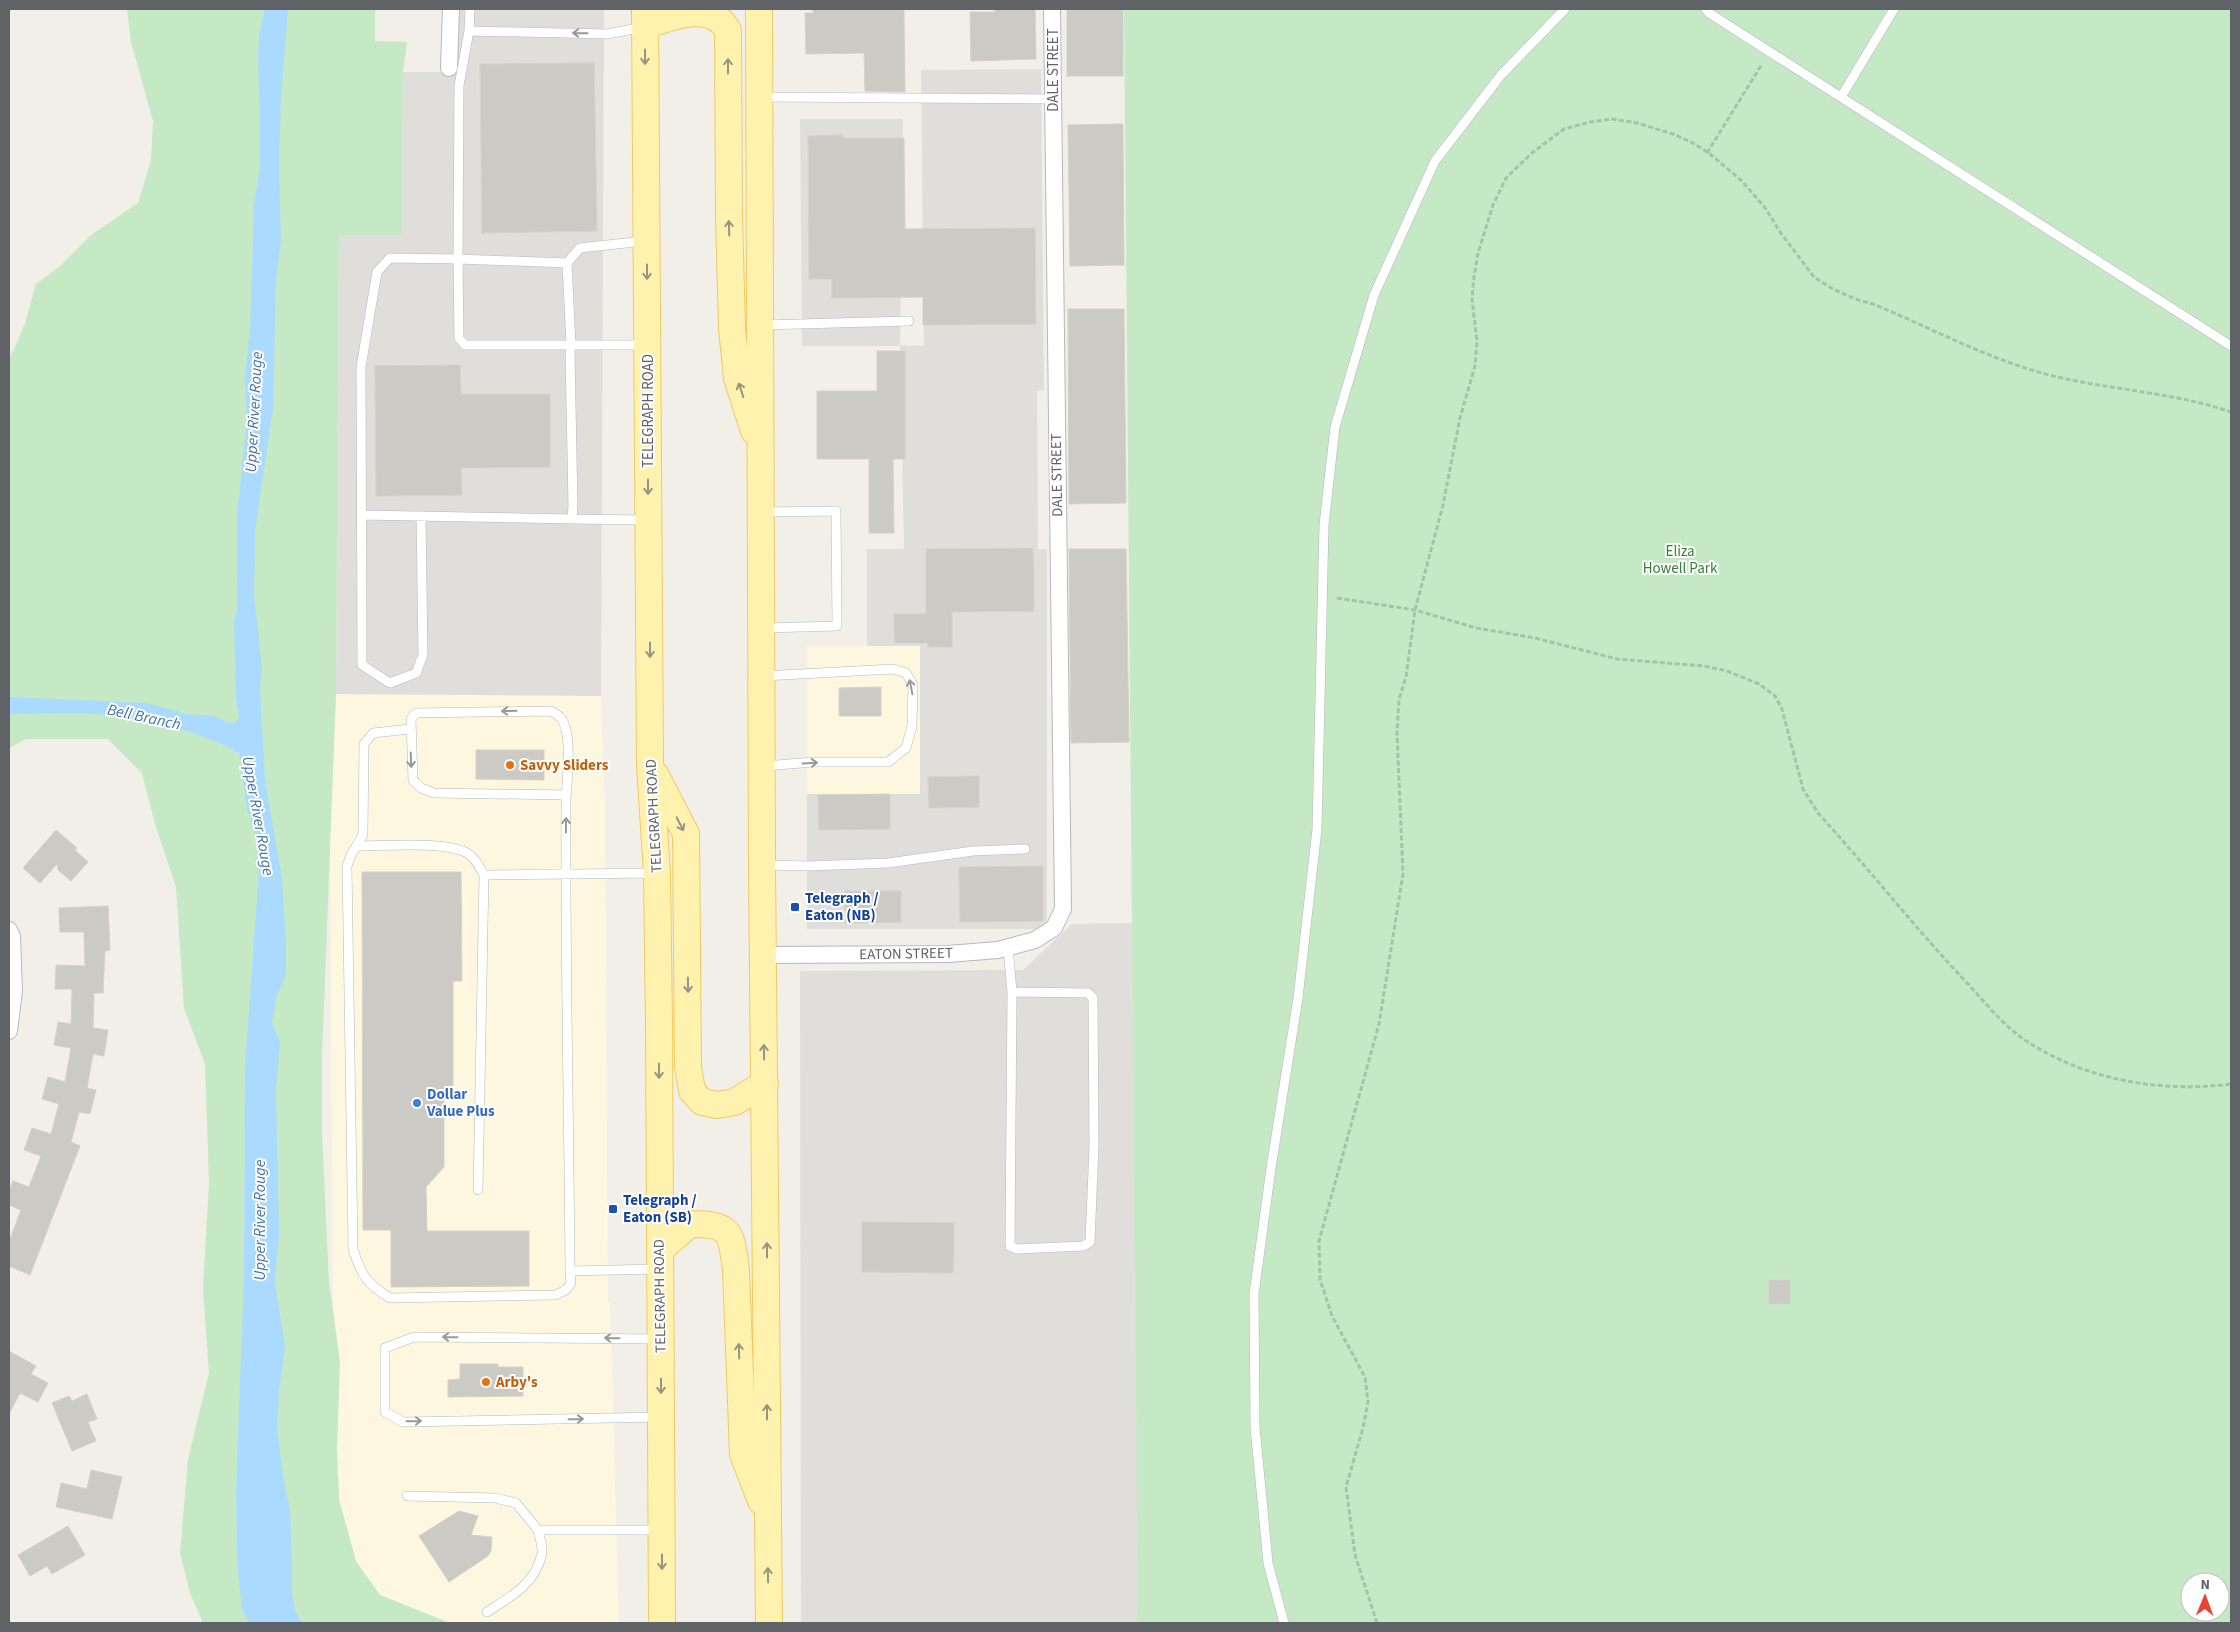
<svg xmlns="http://www.w3.org/2000/svg" width="2240" height="1632" font-family="'Source Sans 3',sans-serif">
<style>
.commercial{fill:#fef7e0}
.industrial{fill:#e0deda}
.green{fill:#c5e8c5;fill-rule:evenodd}
.water{fill:#aadaff}
.building{fill:#cccac5;stroke:#d6d1c6}
.lines{fill:none;stroke-linecap:round;stroke-linejoin:round}
.lane-casing{stroke:#b5b8bc;stroke-width:10}
.street-casing{stroke:#b5b8bc;stroke-width:18}
.primary-casing{stroke:#f2c960;stroke-width:28}
.path{stroke:#9cc7a9;stroke-width:3;stroke-dasharray:5 2.5;stroke-linecap:butt}
.lane{stroke:#fff;stroke-width:9}
.street{stroke:#fff;stroke-width:16}
.primary{stroke:#fff2af;stroke-width:26}
.oneway{stroke:#979a9d}
.oneway2{stroke:#979581}
.food-dot{fill:#e8710a;stroke:#fff;stroke-width:2}
.transit-dot{fill:#1a4fb4;stroke:#fff;stroke-width:2}
.shop-dot{fill:#3f7fe0;stroke:#fff;stroke-width:2}
.labels{text-anchor:middle;dominant-baseline:central;stroke-width:4;stroke-linejoin:round;paint-order:stroke}
.street-label{font-size:15px;fill:#5f6368;stroke:#fff}
.park-label{font-size:15px;fill:#348238;stroke:#fff}
.food-label{font-size:15px;font-weight:bold;fill:#c56008;stroke:#fff;text-anchor:start}
.transit-label{font-size:15px;font-weight:bold;fill:#164399;stroke:#fff;text-anchor:start}
.shop-label{font-size:15px;font-weight:bold;fill:#366cbe;stroke:#fff;text-anchor:start}
.water-label{font-size:16px;font-style:italic;fill:#4174aa;stroke:#fff}
</style>
<rect width="100%" height="100%" fill="#f1efe8"/>
<path class="commercial" d="M807 646H920V794H807Z
M336 694 601 696 605 812 608 1303H610L619 1623H450L380 1595 356 1561 339 1499 337 1449 340 1362 333 1310 330 812Z"/>
<path class="industrial" d="M456 9H604L601 696 336 694 339 234 402 235 403 72H456Z
M1041 69 1044 390 1037 391 1038 549H1047V929H807V794H920V646H867V549H904L900 346H802L800 119H903L900 345 924 346 921 70Z
M1133 923 1138 1623H801L800 971 1023 970 1072 924Z"/>
<path class="green" d="M127 9H375V41L407 42 403 72 402 235H339L336 694 322 1057V1133L329 1282 340 1362 337 1449 339 1499 356 1561 380 1595 450 1623H203L190 1593 180 1553 188 1459 209 1373 203 1288 209 1183 205 1064 184 1008 176 887 155 824 142 773 108 739H26L9 748V360L25 324 36 284 59 267 91 235 138 203 151 160 153 121 131 42Z
M1124 9H2231V1623H1138ZM2190 1582H2220V1612H2190Z"/>
<path class="water" d="M265 9H288L281 95 279 165 281 240 276 280 273 409 255 531 254 595 262 667 260 689 265 780 282 878 286 944V974L277 995 272 1022 280 1041 276 1089 279 1235 275 1283 285 1346 279 1391 277 1428 283 1477 290 1510 292 1559V1594L296 1614 303 1623H249L242 1609 237 1559 236 1491 244 1277 245 1066 259 870 257 838 247 809 240 754C204 732 147 719 105 715 73 711 40 714 9 714V697L147 703 186 714 213 716 227 722 235 723 239 718 236 699 234 621 237 609V516L247 418 245 377 250 329 254 204 260 166V116L258 61 259 34Z"/>
<path class="building" d="M813 9H904L905 92 865 91 864 53 806 54 805 13H813Z
M995 9H1035L1036 59 971 61 970 12H995Z
M1067 9H1123V76H1067Z
M594 63 597 231 482 233 480 64Z
M1123 124 1124 265 1070 266 1068 125Z
M843 135V138H904L905 229 1035 228 1036 324 923 325V297L832 298V279H809L808 136Z
M1068 309H1124L1126 503 1069 504Z
M877 351H905V459H893L894 533H869V459H817V391H877Z
M460 365 461 394H550V467L461 468 462 495 376 496 375 366Z
M1033 548 1034 611 952 612V647H928V643H895L894 614H926V549Z
M1069 549H1126L1129 742 1071 743Z
M881 687V716H839V688Z
M476 750H544V780L476 779Z
M979 776V807L929 808 928 777Z
M890 794V829L819 830 818 795Z
M56 830 77 848 75 850 88 862 71 881 58 870 57 864 40 883 23 868Z
M1043 866V921L960 922 959 867Z
M362 872H461L462 981H453V1095H444V1167L426 1187 427 1231H529V1286L391 1287V1230H363Z
M845 891H901V922L845 923Z
M108 906 110 950 105 951 103 993H94L93 1028 108 1030 104 1056 93 1054 87 1088 96 1090 90 1114 79 1112 71 1142 80 1146 30 1275 9 1266V1242L21 1210 9 1205V1191L13 1181 29 1187 41 1156 24 1150 32 1128 51 1134 59 1104 42 1099 48 1077 65 1082 71 1048 54 1045 58 1022 71 1024 72 989H55L56 965 85 966 84 932H60L59 908Z
M862 1222 954 1223 953 1273 862 1272Z
M1769 1280H1790V1304H1769Z
M9 1351 36 1366 31 1374 48 1383 38 1402 20 1393 9 1414Z
M460 1364H498V1367H523V1396L448 1397V1380L460 1379Z
M87 1394 97 1419 88 1422 96 1441 72 1451 52 1403 69 1396 72 1401Z
M91 1470 122 1477 112 1519 56 1507 61 1483 87 1489Z
M459 1511 478 1516 471 1535 492 1537 491 1551 488 1556 449 1582 419 1536Z
M68 1526 85 1555 52 1574 47 1566 30 1576 18 1555Z"/>
<g class="lines">
<defs>
<path id="lane" d="M470 9 469 31 459 86 458 259 567 263 580 248 644 241
M1706 9 1709 13 2231 346
M469 31 607 34 643 27
M762 97 1052 99
M1841 97 1894 9
M762 325 909 321
M645 345H571L570 353 573 506 572 519 646 520
M764 512 836 511 837 626 764 628
M362 515 572 519
M421 516 423 655 416 673 390 683 362 665 361 367 377 272 390 258 458 259 459 338 465 345H571L567 263
M764 676 893 669 906 673 913 685 912 726 906 748 888 762H813L765 766
M410 729 373 733 364 744 363 835 351 855 347 866 353 1249C361 1275 367 1284 390 1298L555 1295 566 1290 571 1283 570 1271
M566 795 434 793 421 788 413 780 411 719 416 713 551 711C554 713 558 715 560 717 573 730 567 781 566 799 565 956 569 1114 570 1271L659 1269
M358 846C385 846 444 841 467 853 475 858 479 866 484 875
M765 865 809 866 888 863 973 851 1025 849
M1008 947 1012 992 1010 1246 1017 1249 1083 1246 1090 1242 1094 1146 1093 998 1088 993 1012 992
M478 1190 484 875 654 873
M658 1339 414 1337 385 1348V1412L403 1422 660 1417
M407 1496 495 1498 516 1503 538 1530
M487 1612C510 1597 536 1584 542 1553 543 1546 539 1536 538 1530H659
M1284 1623 1268 1563 1255 1427 1254 1294 1271 1168 1298 998 1317 829 1324 525 1335 427 1374 295 1435 161 1501 75 1565 9"/>
<path id="street" d="M449 68 451 9
M9 930 12 936 14 991 9 1031
M763 955 948 954 998 950 1035 940 1054 928 1063 909 1052 9"/>
<path id="primary" d="M645 9 650 765 657 873 659 1023 662 1623
M759 9 762 865 769 1623
M645 26C671 17 713 0 728 31L729 216 732 328 737 378 754 431
M655 774 686 834 688 1067 692 1091 702 1102 717 1105 735 1102 765 1083
M660 1250 690 1224C731 1224 731 1231 736 1270L743 1454 761 1501"/>
</defs>
<use href="#lane" class="lane-casing"/>
<use href="#street" class="street-casing"/>
<use href="#primary" class="primary-casing"/>
<path class="path" d="M1707 153 1762 64
M1337 598 1415 610 1476 628 1535 638 1617 659 1704 666 1727 671 1759 684 1775 696 1782 709 1803 789 1818 813C1869 869 1916 929 1968 984 1985 1002 2001 1023 2022 1038 2083 1080 2159 1093 2231 1084
M1377 1623 1355 1555 1346 1487 1363 1428 1368 1402 1365 1377 1332 1316 1320 1279 1319 1241 1379 1024 1403 874 1397 733 1399 699 1406 677 1415 610 1443 505 1460 418 1475 366 1477 342 1472 299 1474 277 1478 253 1493 205 1506 178 1532 153 1564 129 1590 122 1612 119 1637 123 1673 134 1693 143 1710 154 1742 181 1766 209 1780 232 1814 277 1833 289 1855 299 1873 304C1931 328 1988 359 2049 375 2109 390 2173 392 2231 412"/>
<use href="#lane" class="lane"/>
<use href="#street" class="street"/>
<use href="#primary" class="primary"/>
</g>
<defs><path id="oneway-shaft" d="M-6 0H5M1.5-3L5.5 0L1.5 3" fill="none" stroke-width="1.6" stroke-linecap="round" stroke-linejoin="round" transform="scale(1.25)"/></defs>
<g class="oneway">
<use href="#oneway-shaft" transform="translate(580 33) rotate(-179)"/>
<use href="#oneway-shaft" transform="translate(911 687) rotate(-101)"/>
<use href="#oneway-shaft" transform="translate(509 711) rotate(179)"/>
<use href="#oneway-shaft" transform="translate(411 760) rotate(88)"/>
<use href="#oneway-shaft" transform="translate(810 763) rotate(-3)"/>
<use href="#oneway-shaft" transform="translate(566 825) rotate(-89)"/>
<use href="#oneway-shaft" transform="translate(450 1337) rotate(-179)"/>
<use href="#oneway-shaft" transform="translate(612 1338) rotate(-179)"/>
<use href="#oneway-shaft" transform="translate(576 1419) rotate(-1)"/>
<use href="#oneway-shaft" transform="translate(414 1421) rotate(-1)"/>
</g>
<g class="oneway2">
<use href="#oneway-shaft" transform="translate(645 57) rotate(90)"/>
<use href="#oneway-shaft" transform="translate(728 66) rotate(-90)"/>
<use href="#oneway-shaft" transform="translate(729 228) rotate(-92)"/>
<use href="#oneway-shaft" transform="translate(647 272) rotate(90)"/>
<use href="#oneway-shaft" transform="translate(741 390) rotate(-108)"/>
<use href="#oneway-shaft" transform="translate(648 487) rotate(90)"/>
<use href="#oneway-shaft" transform="translate(650 650) rotate(90)"/>
<use href="#oneway-shaft" transform="translate(680 824) rotate(63)"/>
<use href="#oneway-shaft" transform="translate(688 985) rotate(89)"/>
<use href="#oneway-shaft" transform="translate(764 1052) rotate(-91)"/>
<use href="#oneway-shaft" transform="translate(659 1071) rotate(90)"/>
<use href="#oneway-shaft" transform="translate(767 1250) rotate(-90)"/>
<use href="#oneway-shaft" transform="translate(739 1351) rotate(-92)"/>
<use href="#oneway-shaft" transform="translate(661 1386) rotate(90)"/>
<use href="#oneway-shaft" transform="translate(767 1412) rotate(-90)"/>
<use href="#oneway-shaft" transform="translate(662 1562) rotate(90)"/>
<use href="#oneway-shaft" transform="translate(768 1575) rotate(-91)"/>
</g>
<g class="food-dot">
<circle cx="510" cy="765" r="5"/>
<circle cx="486" cy="1382" r="5"/>
</g>
<g class="transit-dot">
<rect x="790" y="902" width="10" height="10" rx="2.5"/>
<rect x="608" y="1204" width="10" height="10" rx="2.5"/>
</g>
<circle class="shop-dot" cx="417" cy="1103" r="5"/>
<g class="labels">
<g class="street-label">
<text transform="translate(1053 70) rotate(-90)">DALE STREET</text>
<text transform="translate(648 411) rotate(-90)">TELEGRAPH ROAD</text>
<text transform="translate(1057 475) rotate(-91)">DALE STREET</text>
<text transform="translate(654 816) rotate(-93)">TELEGRAPH ROAD</text>
<text transform="translate(906 954) rotate(-1)">EATON STREET</text>
<text transform="translate(660 1296) rotate(-91)">TELEGRAPH ROAD</text>
</g>
<g class="park-label">
<text x="1680" y="551">Eliza<tspan x="1680" dy="17">Howell Park</tspan></text>
</g>
<g class="food-label">
<text x="520" y="765">Savvy Sliders</text>
<text x="496" y="1382">Arby's</text>
</g>
<g class="transit-label">
<text x="805" y="898">Telegraph /<tspan x="805" dy="17">Eaton (NB)</tspan></text>
<text x="623" y="1200">Telegraph /<tspan x="623" dy="17">Eaton (SB)</tspan></text>
</g>
<g class="shop-label">
<text x="427" y="1094">Dollar<tspan x="427" dy="17">Value Plus</tspan></text>
</g>
<g class="water-label">
<text transform="translate(254 412) rotate(-87)">Upper River Rouge</text>
<text transform="translate(144 717) rotate(12)">Bell Branch</text>
<text transform="translate(258 816) rotate(80)">Upper River Rouge</text>
<text transform="translate(260 1220) rotate(-90)">Upper River Rouge</text>
</g>
</g>
<rect width="2240" height="1632" fill="none" stroke="#5f6368" stroke-width="20"/>
<g transform="translate(2205 1597) rotate(1)"><circle r="24" fill="#ffffff" stroke="#bfc1c3"/>
<path d="M0-4L9 19L0 12L-9 19Z" fill="#ea4335"/>
<text y="-8" font-size="14" font-weight="bold" text-anchor="middle" fill="#5f6368">N</text>
</g>
</svg>
